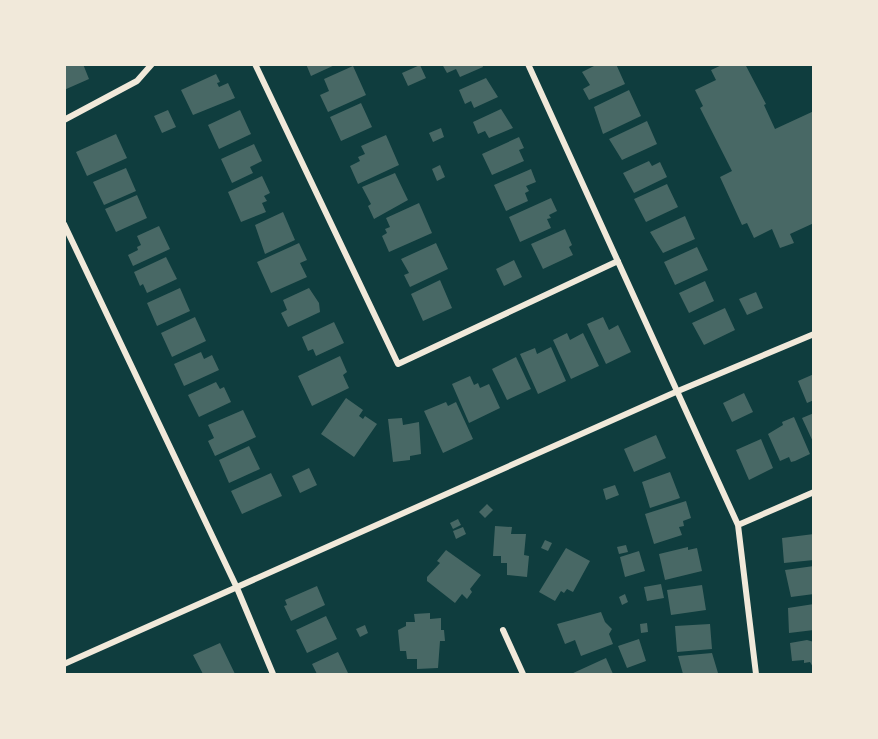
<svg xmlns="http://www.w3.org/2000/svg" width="878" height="739" font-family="'Archivo Narrow',sans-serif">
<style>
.building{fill:#486865}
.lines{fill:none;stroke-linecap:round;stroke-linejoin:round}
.minor{stroke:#f1e9da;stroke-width:6}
</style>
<rect width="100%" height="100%" fill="#0f3d3e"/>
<path class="building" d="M64 64H83L89 79 64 90Z
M306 64H337L311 76Z
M442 64H482L483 67 460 77 456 69 447 73Z
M598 64H616L625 84 589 100 583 89 590 85 582 72Z
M724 64H745L766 104 764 105 775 129 814 111V223L790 234 794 243 780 248 772 229 754 238 747 223 742 225 720 177 732 171 700 108 703 106 695 90 716 80 711 70Z
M420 65 426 78 408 86 402 73Z
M353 66 366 95 328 112 320 95 329 91 324 79Z
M216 74 220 82 217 83 219 87 228 83 235 98 193 115 181 90Z
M486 78 498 97 474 108 471 101 465 104 459 90Z
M629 90 641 116 603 134 594 107Z
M361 103 372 127 341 141 330 117Z
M501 109 513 128 489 138 485 131 478 134 473 122Z
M168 110 176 127 162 133 154 116Z
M240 110 251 134 219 149 208 125Z
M647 121 657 144 622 160 609 139Z
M441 128 444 137 433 142 429 133Z
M116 134 127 158 87 176 76 152Z
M386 135 399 165 358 184 350 166 360 161 358 157 365 154 361 146Z
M519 137 524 148 519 150 524 161 492 175 482 154Z
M254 144 262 161 250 167 253 173 232 183 221 159Z
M649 161 652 166 660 162 667 177 634 193 623 173Z
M440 165 445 177 437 181 432 169Z
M126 168 136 191 104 205 93 182Z
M531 169 536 182 526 186 529 191 525 193 528 201 506 211 494 185Z
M395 173 408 200 374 219 368 206 371 204 362 187Z
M262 176 270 193 264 196 267 201 262 203 266 212 241 222 228 192Z
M667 184 678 207 646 222 634 199Z
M137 195 147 218 116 232 105 209Z
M551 198 557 211 549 215 551 218 547 219 551 228 520 242 509 217Z
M419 203 432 233 389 252 382 236 387 233 385 229 390 227 386 218Z
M283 212 295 240 265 254 255 225Z
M685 216 695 239 663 253 650 232Z
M159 226 170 249 133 266 128 255 138 250 137 247 141 245 137 236Z
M565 229 572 245 569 247 573 255 543 269 531 244Z
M299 243 307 260 300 263 307 277 271 293 257 262Z
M436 243 448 269 410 287 404 275 409 273 401 259Z
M697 247 708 270 675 285 664 262Z
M166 257 177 279 147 293 143 284 140 286 134 272Z
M514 260 522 277 504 286 496 269Z
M440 280 452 308 423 321 411 294Z
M705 281 714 301 689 313 679 293Z
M180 288 190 311 157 326 147 303Z
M309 288 319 303 320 312 288 327 281 313 287 310 283 300Z
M756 292 763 308 747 315 739 299Z
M725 308 735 330 704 345 692 323Z
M195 317 206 341 172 357 161 333Z
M603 317 609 330 618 325 631 352 606 364 587 324Z
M334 322 344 343 316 356 313 349 308 351 302 337Z
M567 333 570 340 583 333 599 366 571 379 553 340Z
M551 347 566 381 538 394 520 354 535 348 537 354Z
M201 352 204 359 212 355 219 370 184 386 174 364Z
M340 356 347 372 343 375 349 388 312 406 298 376Z
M516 357 531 389 507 400 492 369Z
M814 374V400L807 403 798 381Z
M470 376 474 385 478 383 480 388 489 384 500 408 469 423 452 384Z
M216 382 220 389 224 387 231 402 199 417 188 395Z
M744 393 753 412 732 422 723 403Z
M346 398 363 410 359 416 363 419 365 416 377 424 354 457 321 434Z
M446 402 448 406 456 402 473 439 443 453 424 411Z
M243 410 256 437 215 456 208 441 214 438 208 425Z
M814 413V444L802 418Z
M794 417 810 454 795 461 791 462 789 457 780 461 768 434 783 425 782 422Z
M402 418 403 425 419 422 421 454 410 456V460L393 462 388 419Z
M656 435 666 458 634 472 624 449Z
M761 439 773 468 749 480 736 450Z
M249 446 260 469 229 483 219 460Z
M309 468 317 485 300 493 292 476Z
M670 472 680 498 650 508 642 482Z
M271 473 282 496 242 514 231 491Z
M615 485 619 495 606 500 603 489Z
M686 501 691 518 683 521 684 526 679 527 682 535 654 544 645 514Z
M487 504 493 510 485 518 479 512Z
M458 519 461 525 453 529 450 523Z
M495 526 512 527 511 534H526L524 555 529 556 527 577 507 575V563H501V556H493Z
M463 527 466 534 456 539 453 531Z
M814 534V560L784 563 782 538Z
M545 540 552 543 548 551 541 548Z
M626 545 628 552 619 554 617 547Z
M688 547V550L697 548 702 571 665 580 659 554Z
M566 548 590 561 573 592 567 589 564 593 561 591 555 601 539 592Z
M446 550 481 575 470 589 472 592 467 599 462 594 455 603 427 581V577L440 563 437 561Z
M639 551 645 571 625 577 620 557Z
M814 566V594L791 597 785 570Z
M661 584 664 598 647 601 644 587Z
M702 585 706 610 671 615 667 590Z
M317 586 325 605 291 621 284 606 287 605 285 600Z
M625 594 628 602 622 605 619 597Z
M814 604V630L789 633 788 608Z
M601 612 605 622 612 629 609 634 613 644 581 656 575 640 565 644 557 624Z
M430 613V619L441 618V630H444L445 641H440L438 668 417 669V659H407L406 651H400L398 630 406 626V622H415L414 614Z
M326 616 337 639 307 653 296 630Z
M647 623 648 632 641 633 640 624Z
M710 624 712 649 677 652 675 626Z
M365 625 368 633 360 637 356 629Z
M639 639 646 661 627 668 618 646Z
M807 640 814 642V669L810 662 804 663V660L792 661 790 643Z
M220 643 235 674H203L193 655Z
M338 652 348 673 317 674 312 664Z
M712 653 718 673 683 674 678 656Z
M606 658 613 674H571Z"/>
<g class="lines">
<path class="minor" d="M255 64 398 364 618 261
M528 64 738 525 756 674
M64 120 137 81 152 64
M64 224 237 588 273 674
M738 525 814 492
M503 630 523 674
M64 664 678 391 814 334"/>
</g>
<rect width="878" height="739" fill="none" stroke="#f1e9da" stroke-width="132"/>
</svg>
